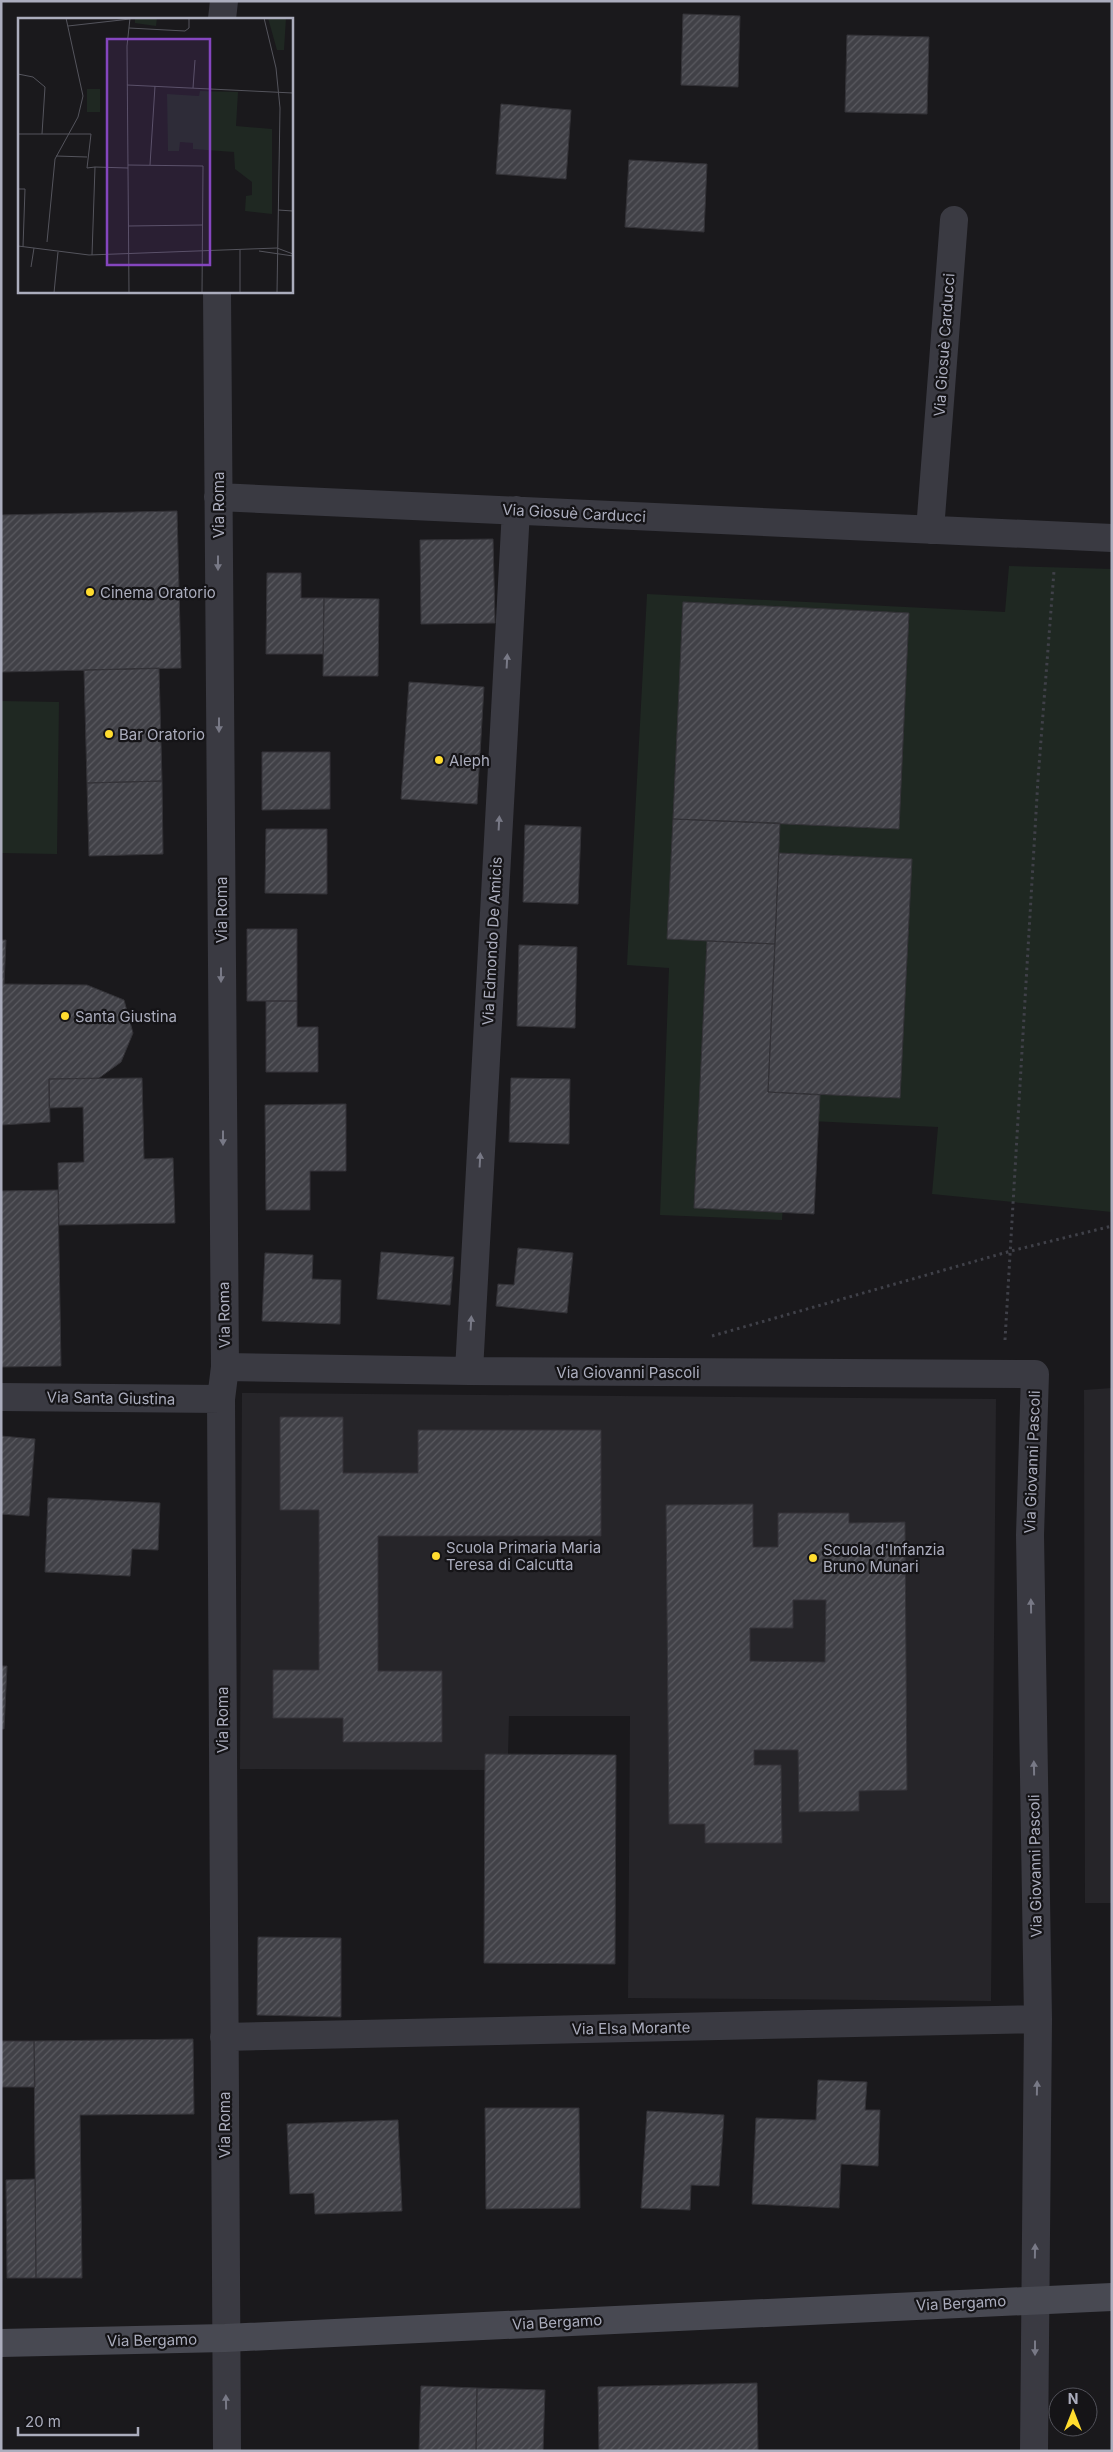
<svg xmlns="http://www.w3.org/2000/svg" width="1113" height="2452" font-family="Inter,sans-serif">
<style>
.built{fill:#262529}
.green{fill:#1f2822}
.building{fill:url(#building-hatch);stroke:#343338;fill-rule:evenodd}
.lines{fill:none;stroke-linecap:round;stroke-linejoin:round}
.path{stroke:#404149;stroke-width:3;stroke-dasharray:2.5 4;stroke-linecap:butt}
.street{stroke:#3a3a42;stroke-width:28}
.secondary{stroke:#484952;stroke-width:28}
.oneway{fill:#787986}
.poi-dot{fill:#ffdc2f;stroke:#151417;stroke-width:2}
.labels{text-anchor:middle;dominant-baseline:central;stroke-width:4.5;stroke-linejoin:round;paint-order:stroke}
.street-label{font-size:15px;fill:#abadbd;stroke:#151417}
.poi-label{font-size:15px;fill:#abadbd;stroke:#151417;text-anchor:start}
.inset-road{fill:none;stroke:#54545c;stroke-width:1}
.view{fill:#8546bf;fill-opacity:0.15;stroke:#8546bf;stroke-width:2.5}
.inset-edge{fill:none;stroke:#abadbd;stroke-width:2.5}
</style>
<defs>
<pattern id="building-hatch" width="6" height="6" patternUnits="userSpaceOnUse" patternTransform="scale(1.25)"><rect width="6" height="6" fill="#414147"/><path d="M-1 1l2-2M0 6l6-6M5 7l2-2" fill="none" stroke="#5a5a60"/></pattern>
</defs>
<rect width="100%" height="100%" fill="#1a191c"/>
<path class="built" d="M1112 1388V1903H1085L1084 1390Z
M242 1393 996 1399 991 2001 628 1998 630 1716H509L508 1754 485 1770 240 1769Z"/>
<path class="green" d="M1009 566 1112 569V1212L932 1194 938 1127 789 1120 782 1220 660 1215 669 968 627 965 647 594 1005 612Z
M1 701 59 702 57 854 1 853Z"/>
<path class="building" d="M683 14 740 16 738 87 681 85Z
M847 35 929 37 927 114 845 112Z
M501 104 571 110 566 179 496 174Z
M629 160 707 164 704 232 625 227Z
M177 511 181 668 1 672V515Z
M493 539 495 623 421 624 420 540Z
M267 573H301V598H324L323 654H266Z
M324 598 379 599 378 676H323Z
M683 602 909 613 899 829 673 819Z
M159 668 162 781 87 783 84 670Z
M409 682 484 687 477 804 401 799Z
M262 752H330V809L262 810Z
M162 781 163 854 89 856 87 783Z
M673 819 780 823 775 944 667 939Z
M525 825 581 827 578 904 523 902Z
M266 829H327V894L265 893Z
M779 853 912 859 900 1098 768 1092Z
M247 929H297V1001H247Z
M1 940H6L4 984 87 985 124 1000 133 1033 121 1062 99 1078 49 1079 50 1122 1 1125Z
M707 941 775 944 768 1092 820 1095 814 1214 694 1208Z
M519 945 577 947 575 1028 517 1026Z
M266 1001H297V1027H318V1072H266Z
M142 1078 144 1159 173 1158 175 1223 59 1225 58 1163 84 1162 83 1107 49 1108V1079Z
M511 1078 570 1079 569 1144 509 1142Z
M346 1104V1171H310V1210H266L265 1105Z
M58 1190 61 1366 1 1367V1191Z
M518 1248 573 1253 567 1313 496 1306 498 1284 514 1285Z
M381 1252 454 1257 450 1305 377 1299Z
M265 1253 313 1255 312 1279 341 1280 340 1324 262 1321Z
M280 1417H343V1473H418V1430H601V1536H378V1671H442V1742H343V1718H273V1670H319V1510H280Z
M1 1436 35 1439 29 1516 1 1514Z
M48 1498 160 1503 158 1550 132 1549 130 1576 45 1572Z
M753 1504V1547H778V1513H849V1523L905 1522 907 1790 859 1791V1811L799 1812 798 1750H754V1765H781L782 1843H705V1824H669L666 1505ZM793 1600H826L825 1662 750 1661V1628H793Z
M1 1666H7L4 1729H1Z
M485 1754 616 1755 615 1964 484 1963Z
M258 1937 341 1938V2017L257 2015Z
M193 2039 194 2114 80 2115 82 2278H36L34 2041Z
M1 2041H34L35 2087H1Z
M818 2080 867 2082 865 2110H880L878 2166 841 2164 839 2208 752 2204 756 2118 816 2120Z
M485 2108H579L580 2208 486 2209Z
M647 2111 724 2115 719 2186 691 2185 690 2210 641 2208Z
M398 2120 402 2211 315 2214 314 2193 290 2194 287 2124Z
M35 2179 36 2278H7L6 2180Z
M757 2383 758 2451H599L598 2387Z
M421 2386 477 2388 476 2451H419Z
M477 2388 545 2390 543 2451H476Z"/>
<g class="lines">
<path class="path" d="M712 1336 1011 1251 1112 1226
M1005 1340 1038 779 1054 571"/>
<path class="street" d="M222 19 224 1
M217 291 225 1367 221 1399 227 2451
M218 497 1112 538
M930 530 954 220
M225 1367 469 1371 1035 1374 1030 1535 1038 2019 1034 2451
M469 1371 516 510
M1 1397 221 1399
M224 2037 1038 2019"/>
<path class="secondary" d="M1 2343 225 2338 1112 2297"/>
</g>
<defs><path id="oneway-solid" d="M-6-.8H1V-3.2L6.5 0L1 3.2V.8H-6Z" transform="scale(1.25)"/></defs>
<g class="oneway">
<use href="#oneway-solid" transform="translate(218 563) rotate(90)"/>
<use href="#oneway-solid" transform="translate(507 661) rotate(-87)"/>
<use href="#oneway-solid" transform="translate(219 725) rotate(90)"/>
<use href="#oneway-solid" transform="translate(499 823) rotate(-87)"/>
<use href="#oneway-solid" transform="translate(221 975) rotate(90)"/>
<use href="#oneway-solid" transform="translate(223 1138) rotate(90)"/>
<use href="#oneway-solid" transform="translate(480 1160) rotate(-87)"/>
<use href="#oneway-solid" transform="translate(471 1323) rotate(-87)"/>
<use href="#oneway-solid" transform="translate(1031 1606) rotate(-91)"/>
<use href="#oneway-solid" transform="translate(1034 1768) rotate(-91)"/>
<use href="#oneway-solid" transform="translate(1037 2088) rotate(-89)"/>
<use href="#oneway-solid" transform="translate(1035 2251) rotate(-89)"/>
<use href="#oneway-solid" transform="translate(1035 2348) rotate(90)"/>
<use href="#oneway-solid" transform="translate(226 2402) rotate(-91)"/>
</g>
<g class="poi-dot">
<circle cx="90" cy="592" r="5"/>
<circle cx="109" cy="734" r="5"/>
<circle cx="439" cy="760" r="5"/>
<circle cx="65" cy="1016" r="5"/>
<circle cx="436" cy="1556" r="5"/>
<circle cx="813" cy="1558" r="5"/>
</g>
<g class="labels">
<g class="street-label">
<text transform="translate(944 345) rotate(-86)">Via Giosuè Carducci</text>
<text transform="translate(218 505) rotate(-90)">Via Roma</text>
<text transform="translate(574 513) rotate(3)">Via Giosuè Carducci</text>
<text transform="translate(221 910) rotate(-90)">Via Roma</text>
<text transform="translate(492 941) rotate(-87)">Via Edmondo De Amicis</text>
<text transform="translate(224 1315) rotate(-91)">Via Roma</text>
<text x="628" y="1372">Via Giovanni Pascoli</text>
<text transform="translate(111 1398) rotate(1)">Via Santa Giustina</text>
<text transform="translate(1032 1462) rotate(-88)">Via Giovanni Pascoli</text>
<text transform="translate(222 1720) rotate(-90)">Via Roma</text>
<text transform="translate(1035 1866) rotate(-91)">Via Giovanni Pascoli</text>
<text transform="translate(631 2028) rotate(-1)">Via Elsa Morante</text>
<text transform="translate(224 2125) rotate(-90)">Via Roma</text>
<text transform="translate(961 2303) rotate(-3)">Via Bergamo</text>
<text transform="translate(557 2322) rotate(-3)">Via Bergamo</text>
<text transform="translate(152 2340) rotate(-1)">Via Bergamo</text>
</g>
<g class="poi-label">
<text x="100" y="592">Cinema Oratorio</text>
<text x="119" y="734">Bar Oratorio</text>
<text x="449" y="760">Aleph</text>
<text x="75" y="1016">Santa Giustina</text>
<text x="446" y="1547">Scuola Primaria Maria<tspan x="446" dy="17">Teresa di Calcutta</tspan></text>
<text x="823" y="1549">Scuola d'Infanzia<tspan x="823" dy="17">Bruno Munari</tspan></text>
</g>
</g>
<g transform="translate(18 18)">
<rect width="275" height="275" fill="#1a191c"/>
<path d="M69 71H82V94H69ZM182 73 220 74 218 108 254 111V196L227 193 228 178 234 177V164L217 151 216 134 175 131V125L162 124 161 133H150L149 76 181 78Z" fill="#1f2822"/>
<path d="M117 0H139L138 8 117 5ZM250 0H268L266 32H259Z" fill="#1f2822"/>
<path class="inset-road" d="M246 0 258 50 262 90 259 275M50 8 112 1M111 10 167 13 171 10V0M0 56 15 59 27 69 24 116M109 67 275 75M175 70 177 42M0 116H73L69 150 77 149M38 138 69 139M110 147 185 148 184 275M132 147 137 68M0 171H7L5 229M260 192 275 193M110 208 185 207M29 224 37 141 60 99 65 78 48 0M0 228 71 237 259 230 275 236M222 232V275M241 233 275 238M74 237 77 149 110 150M13 249 16 230M36 275 40 234M111 275 109 28 112 0"/>
<path class="view" d="M89 21H192V247H89Z"/>
<rect width="275" height="275" class="inset-edge"/>
</g>
<rect width="1113" height="2452" fill="none" stroke="#abadbd" stroke-width="5"/>
<g transform="translate(1073 2412)"><circle r="24" fill="#151417" stroke="#515159"/>
<path d="M0-4L9 19L0 12L-9 19Z" fill="#ffdc2f"/>
<text y="-8" font-size="14" font-weight="bold" text-anchor="middle" fill="#abadbd">N</text>
</g>
<path d="M18 2427v8h120v-8" fill="none" stroke="#abadbd" stroke-width="2.5"/>
<text x="25" y="2427" font-size="15" fill="#abadbd" stroke="#151417" stroke-width="4" paint-order="stroke">20 m</text>
</svg>
